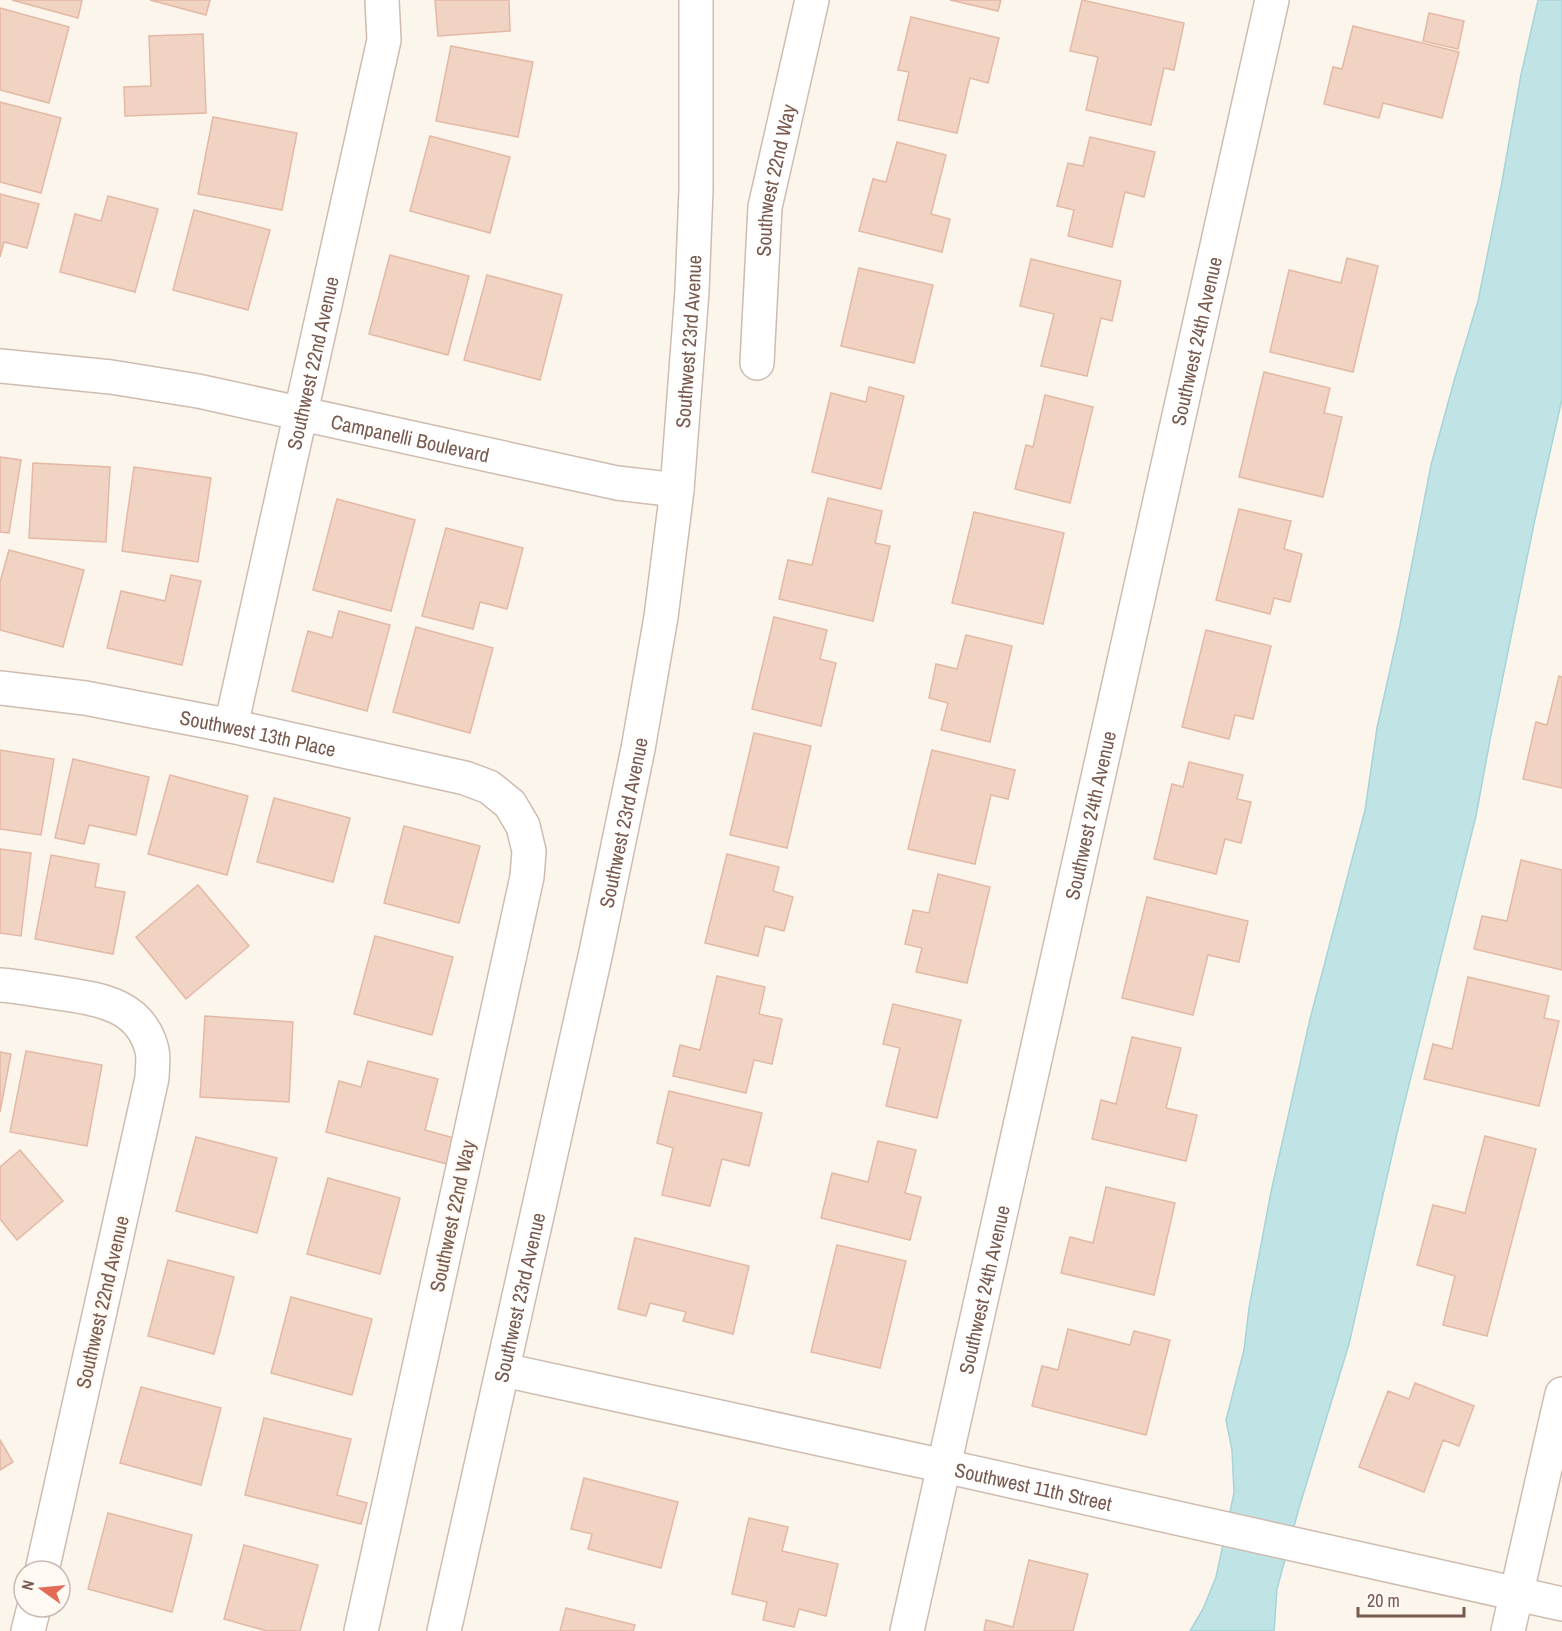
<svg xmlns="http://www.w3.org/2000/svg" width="1562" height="1631" font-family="'Archivo Narrow',sans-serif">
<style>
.water{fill:#c0e3e6;stroke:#a6d4d8;stroke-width:1.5}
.building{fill:#f1d3c4;stroke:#e3b8a5;stroke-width:1.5}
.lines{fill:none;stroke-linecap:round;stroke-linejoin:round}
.minor-casing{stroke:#cfbcb0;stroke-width:36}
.minor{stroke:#fff;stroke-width:33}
.labels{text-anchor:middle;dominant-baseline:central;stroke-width:4.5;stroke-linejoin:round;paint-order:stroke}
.street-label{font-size:20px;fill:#785a4e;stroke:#fff9f3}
</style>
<rect width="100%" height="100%" fill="#fcf5ec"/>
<path class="water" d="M1538 0H1562V399L1535 519 1490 740 1476 816 1398 1129 1349 1344 1299 1508 1277 1589 1274 1631H1190L1203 1609 1216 1577 1234 1493 1232 1450 1226 1420 1244 1350 1249 1308 1271 1192 1310 1019 1365 810 1377 728 1400 625 1431 465 1454 381 1478 301 1501 187 1521 75Z"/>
<path class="building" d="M12 0H82L78 18Z
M150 0H210L206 15Z
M435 0H509L510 31 438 36Z
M950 0H1001L998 11Z
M1082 0 1184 23 1174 70 1164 68 1151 125 1086 110 1098 57 1070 51Z
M0 8 69 27 49 103 0 90Z
M1429 13 1464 21 1458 49 1423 41Z
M911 17 999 38 988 83 970 78 957 133 898 120 909 72 898 70Z
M1353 26 1459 52 1442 118 1383 103 1379 118 1324 104 1333 67 1342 69Z
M203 34 206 113 125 116 124 87 151 86 149 36Z
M451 46 533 62 518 137 436 121Z
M0 102 61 118 41 193 0 182Z
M213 117 297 133 282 210 198 194Z
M430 136 510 157 490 233 410 211Z
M1090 137 1155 152 1144 197 1125 192 1112 247 1068 236 1074 210 1057 206 1068 163 1083 166Z
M897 142 946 155 931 214 950 219 942 252 859 231 873 179 886 182Z
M0 194 39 204 27 248 4 242 0 257Z
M108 196 158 209 135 292 60 272 75 214 101 221Z
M194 210 270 230 248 310 173 290Z
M390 255 469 276 448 355 369 334Z
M1347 258 1378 266 1353 372 1270 352 1289 270 1341 283Z
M1031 259 1121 281 1112 321 1101 318 1087 376 1041 366 1054 314 1020 306Z
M859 268 933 285 914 363 841 346Z
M487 275 562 295 540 380 464 360Z
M1264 372 1330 388 1324 413 1342 417 1323 497 1239 477Z
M869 387 904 396 881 489 812 472 831 393 866 402Z
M1045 395 1093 407 1070 503 1015 489 1026 445 1033 447Z
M0 457 21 460 9 533 0 532Z
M33 463 110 467 106 542 29 538Z
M134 467 211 478 198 562 122 551Z
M828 498 882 511 875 543 890 546 873 621 779 599 788 560 812 565Z
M337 499 415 520 391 611 313 590Z
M1239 509 1291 521 1284 549 1302 554 1290 602 1274 598 1270 614 1216 600Z
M974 512 1064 533 1043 624 952 603Z
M446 528 523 548 507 609 480 602 473 629 422 616Z
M9 550 84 570 63 647 0 630V582Z
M171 575 201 581 182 665 107 648 121 591 165 601Z
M339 611 390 625 367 711 292 691 308 631 332 638Z
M774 617 827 630 820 659 836 663 821 726 752 709Z
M416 627 493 648 470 733 393 712Z
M1206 630 1271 646 1253 719 1235 715 1229 739 1182 727Z
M966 635 1012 646 990 742 941 730 948 703 929 698 936 664 957 669Z
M1559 676 1562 677V788L1523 779 1536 722 1547 725Z
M754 733 811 746 787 848 730 835Z
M0 750 54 759 41 835 0 829Z
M932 750 1015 770 1008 799 991 795 975 864 908 849Z
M73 759 149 777 136 835 89 825 84 844 55 838Z
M1189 762 1243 775 1237 799 1251 802 1241 843 1225 839 1216 874 1154 859 1172 784 1183 787Z
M170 775 248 796 227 875 148 854Z
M274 798 350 818 333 882 257 862Z
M404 826 480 846 459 923 384 903Z
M0 849 31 853 21 936 0 933Z
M727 854 779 867 773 891 793 897 784 931 765 926 758 956 705 943Z
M51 855 99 864 95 887 125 892 113 954 35 939Z
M1521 860 1562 870V970L1474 949 1482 916 1507 921Z
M938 874 990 887 967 983 916 972 922 948 905 944 913 910 929 913Z
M198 885 249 946 186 999 136 937Z
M1147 897 1248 921 1239 962 1208 955 1193 1015 1122 998Z
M375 936 453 957 432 1035 354 1014Z
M717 976 765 987 759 1014 782 1019 772 1064 754 1060 746 1093 673 1076 680 1045 700 1050Z
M1468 977 1549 996 1544 1018 1559 1021 1539 1106 1424 1079 1433 1044 1452 1049Z
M893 1004 961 1020 937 1118 886 1106 900 1048 883 1044Z
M205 1016 293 1022 289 1102 200 1097Z
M1132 1037 1181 1048 1166 1108 1197 1115 1186 1161 1092 1139 1101 1100 1116 1104Z
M26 1051 102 1065 87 1146 10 1132Z
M0 1052 11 1054 0 1112Z
M368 1061 438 1079 425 1130 454 1138 447 1164 326 1132 339 1081 361 1087Z
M669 1091 762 1113 749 1166 722 1159 710 1206 662 1195 673 1148 657 1143Z
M1485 1136 1536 1149 1487 1336 1443 1325 1455 1276 1417 1265 1433 1205 1465 1213Z
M196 1137 277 1158 257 1233 176 1211Z
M878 1141 916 1150 905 1193 921 1197 910 1240 821 1218 832 1173 868 1182Z
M20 1150 63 1201 17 1240 0 1219V1167Z
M328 1178 400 1198 380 1274 307 1254Z
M1106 1187 1175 1203 1154 1295 1061 1273 1070 1237 1093 1243Z
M635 1238 749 1266 733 1334 683 1321 686 1312 650 1303 646 1316 618 1309Z
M837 1245 906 1261 880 1368 811 1352Z
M168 1260 234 1277 214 1354 148 1336Z
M291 1297 372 1319 352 1395 271 1373Z
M1068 1329 1130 1345 1134 1331 1170 1340 1146 1435 1032 1406 1042 1366 1058 1370Z
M1415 1383 1474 1406 1459 1446 1443 1440 1424 1492 1359 1467 1388 1391 1409 1399Z
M141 1387 221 1408 201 1485 120 1463Z
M264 1418 351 1439 337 1495 367 1503 361 1524 245 1495Z
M0 1440 13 1462 0 1470Z
M584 1478 678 1502 661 1568 588 1549 592 1534 571 1529Z
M108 1513 192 1535 172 1612 88 1589Z
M749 1518 788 1527 782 1551 838 1564 826 1616 799 1609 794 1627 763 1620 767 1602 732 1594Z
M244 1545 318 1565 300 1631H267L224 1619Z
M1029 1560 1088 1574 1073 1631H984L986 1620 1013 1627Z
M566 1608 635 1625 633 1631H560Z"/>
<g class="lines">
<defs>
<g id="minor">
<path id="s1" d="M757 363 765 207 812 0"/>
<path id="s2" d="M0 366 111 377 198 391 617 483 677 490"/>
<path id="s3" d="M0 688 85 698 231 726 465 778 489 787 510 804 523 826 529 851 527 877 361 1631"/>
<path id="s4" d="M231 726 384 40 382 0"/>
<path d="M0 985C22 987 43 991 65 994 103 1000 141 1006 152 1050 154 1059 152 1069 152 1078L42 1571"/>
<path id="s5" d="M504 1370 944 1466 1562 1604"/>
<path d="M28 1631 34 1607"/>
<path id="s6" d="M444 1631 596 952 638 749 661 617 677 490 692 291 696 190V0"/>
<path id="s7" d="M907 1631 1272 0"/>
<path d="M1508 1631 1562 1394"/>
</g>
</defs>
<use href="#minor" class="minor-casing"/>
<use href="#minor" class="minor"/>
</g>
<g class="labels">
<g class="street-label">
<text stroke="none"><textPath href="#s1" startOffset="184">Southwest 22nd Way</textPath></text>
<text stroke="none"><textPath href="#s7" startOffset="1322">Southwest 24th Avenue</textPath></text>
<text stroke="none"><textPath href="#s6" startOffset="1314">Southwest 23rd Avenue</textPath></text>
<text stroke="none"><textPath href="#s4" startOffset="372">Southwest 22nd Avenue</textPath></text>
<text stroke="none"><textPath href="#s2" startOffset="417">Campanelli Boulevard</textPath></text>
<text stroke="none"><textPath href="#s3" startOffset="262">Southwest 13th Place</textPath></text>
<text stroke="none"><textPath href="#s7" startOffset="836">Southwest 24th Avenue</textPath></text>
<text stroke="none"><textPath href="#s6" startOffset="828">Southwest 23rd Avenue</textPath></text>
<text transform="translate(452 1216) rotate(-78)">Southwest 22nd Way</text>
<text stroke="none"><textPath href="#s7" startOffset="350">Southwest 24th Avenue</textPath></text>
<text stroke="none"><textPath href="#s6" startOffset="342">Southwest 23rd Avenue</textPath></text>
<text transform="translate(102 1302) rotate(-77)">Southwest 22nd Avenue</text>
<text stroke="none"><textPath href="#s5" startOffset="542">Southwest 11th Street</textPath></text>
</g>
</g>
<g transform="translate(42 1589) rotate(285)"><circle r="28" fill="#fff9f3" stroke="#c9b9b1" stroke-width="1.5"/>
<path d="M0-4.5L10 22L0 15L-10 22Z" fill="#e26b55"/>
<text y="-9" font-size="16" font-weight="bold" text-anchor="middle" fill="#785a4e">N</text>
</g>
<path d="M1358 1607v9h106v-9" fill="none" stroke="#785a4e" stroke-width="3"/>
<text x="1367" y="1607" font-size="18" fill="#785a4e" stroke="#fff9f3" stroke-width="4.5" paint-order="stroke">20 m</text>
</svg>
